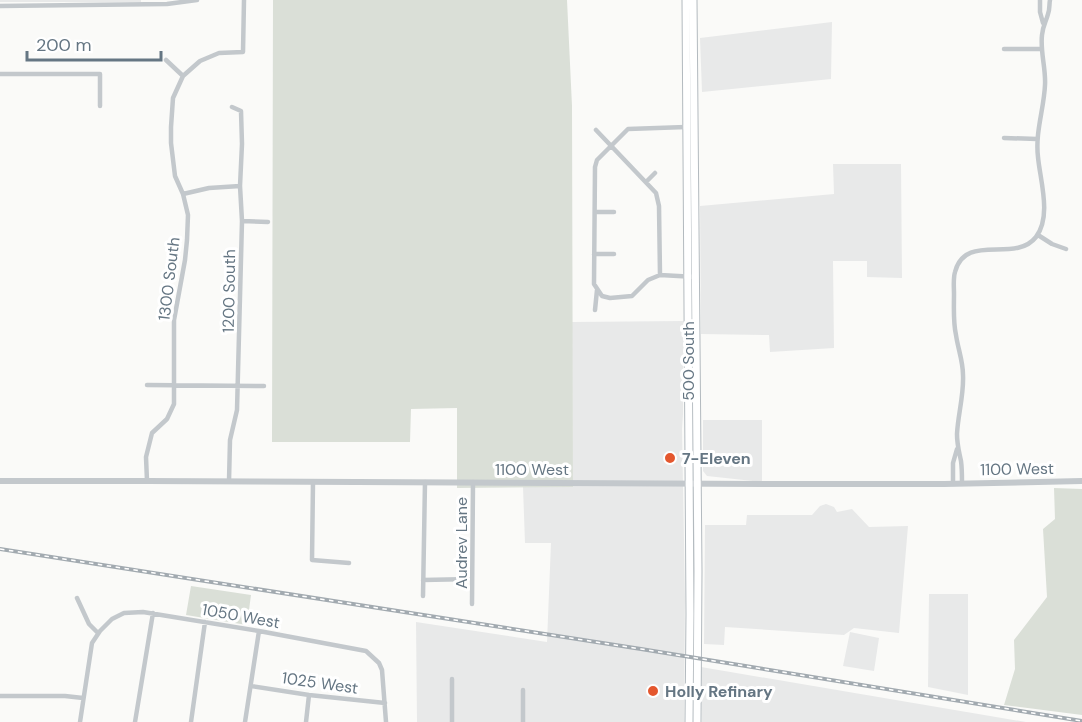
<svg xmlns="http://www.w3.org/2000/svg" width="1082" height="722" font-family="'DM Sans',sans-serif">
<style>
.built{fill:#e8e9e9}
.green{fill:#dadfd7}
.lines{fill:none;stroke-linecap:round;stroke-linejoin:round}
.secondary-casing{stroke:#b3babf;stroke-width:9}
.minor{stroke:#c3c8cc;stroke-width:4.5}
.tertiary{stroke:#c3c8cc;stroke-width:6}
.secondary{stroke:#fff;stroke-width:7}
.rail-casing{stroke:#a2aab0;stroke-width:4}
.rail{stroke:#fff;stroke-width:1.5;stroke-dasharray:4.5;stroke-linecap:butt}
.poi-dot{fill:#e4572e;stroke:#fff;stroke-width:2}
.labels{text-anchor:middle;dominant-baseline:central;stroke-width:6;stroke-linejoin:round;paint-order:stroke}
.street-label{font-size:16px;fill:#657683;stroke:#fff}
.poi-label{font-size:16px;font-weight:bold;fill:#657683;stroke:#fff;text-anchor:start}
</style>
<rect width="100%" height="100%" fill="#fafaf8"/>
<path class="built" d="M0 0H141V2H0Z
M832 22 831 79 702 92 700 38Z
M833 164H901L902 278 867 277V261H833L834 348 770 352 769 335 701 334 700 206 834 194Z
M683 321V414L682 429 685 598 684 722H417L416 622 547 642 551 543H525L523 487H573L572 322Z
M703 420H762V482L707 476 703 471Z
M826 504 834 507 837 512 852 509 869 527 908 526 899 633 854 628 844 635 725 627 724 645 704 644 705 525H746L747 515H812L820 506Z
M929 594H968V695L928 687Z
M850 632 879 638 874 671 843 666Z
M701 667 1026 722H702Z"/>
<path class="green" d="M273 0H567L572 106 573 487 457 488V408L411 409 410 442H272Z
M1054 488 1082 489V715L1004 705 1015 669 1014 640 1047 597 1043 529 1055 519Z
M191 586 251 595 247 625 186 615Z"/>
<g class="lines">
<defs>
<path id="secondary" d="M686 0 690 614 689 722
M693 0 698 571 697 722"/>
</defs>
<use href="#secondary" class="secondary-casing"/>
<path class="minor" d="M1040 0V12L1043 23
M0 6 167 4 197 0
M1004 49H1042
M166 60 183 76
M0 74H100V106
M686 127 628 129 597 160 595 167 594 284 602 296 610 298 632 296 648 280 660 275 696 277
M596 130 656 193 659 206 660 275
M1004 138 1037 139
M646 182 655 173
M183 194 209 188 240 186
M595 212H614
M242 221 268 222
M1038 235 1052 244 1066 249
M594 254H614
M595 310 597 290
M147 385 264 386
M147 481 146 457 152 433 167 419 174 404V320L185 260 187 240 188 215 183 194 175 176 171 143V127L173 98 183 76 200 61 219 53 243 52 244 0
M229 481 230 440 237 410 242 221 240 186 242 144 241 111 232 107
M313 482 312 560 349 563
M953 483V463L957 449
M962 483C962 476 962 468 961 461 959 451 957 445 957 434 958 414 964 395 963 375 963 361 958 349 956 335 953 322 954 308 954 294 954 287 953 279 955 272 965 232 1015 264 1036 237 1052 216 1040 180 1038 157 1035 132 1044 109 1045 85 1046 68 1040 52 1042 35 1043 25 1046 22 1048 14 1050 9 1049 4 1050 0
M423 580 472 579
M423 596 425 482
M77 598 89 624 98 633
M472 604 473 482
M251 686 309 695 385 703
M523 690V722
M0 696H65L83 698
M80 722 92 643 100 631 112 619 124 613 143 612 259 631 366 651 379 663 382 670 386 722
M135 722 153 613
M191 722 205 622
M245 722 259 631
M306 722 309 695
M452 722V679"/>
<path class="tertiary" d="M0 481H147L770 484H944L1082 481"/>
<use href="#secondary" class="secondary"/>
<defs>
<path id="rail" d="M0 549 641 649 1082 721"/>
</defs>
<use href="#rail" class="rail-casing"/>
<use href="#rail" class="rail"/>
</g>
<g class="poi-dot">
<circle cx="670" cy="458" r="6"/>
<circle cx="653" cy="691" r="6"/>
</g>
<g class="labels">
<g class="street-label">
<text transform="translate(169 279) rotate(-83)">1300 South</text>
<text transform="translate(229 291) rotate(-89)">1200 South</text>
<text transform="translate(688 361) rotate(-90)">500 South</text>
<text x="532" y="469">1100 West</text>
<text transform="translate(1017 469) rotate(-1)">1100 West</text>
<text transform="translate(461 543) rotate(-90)">Audrev Lane</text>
<text transform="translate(241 616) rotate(10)">1050 West</text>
<text transform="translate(320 683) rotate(8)">1025 West</text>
</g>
<g class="poi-label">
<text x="682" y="458">7-Eleven</text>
<text x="665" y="691">Holly Refinary</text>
</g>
</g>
<path d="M27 51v9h134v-9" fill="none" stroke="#657683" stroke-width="3"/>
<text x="36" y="51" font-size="18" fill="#657683" stroke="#ffffff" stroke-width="4.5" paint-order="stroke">200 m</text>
</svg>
